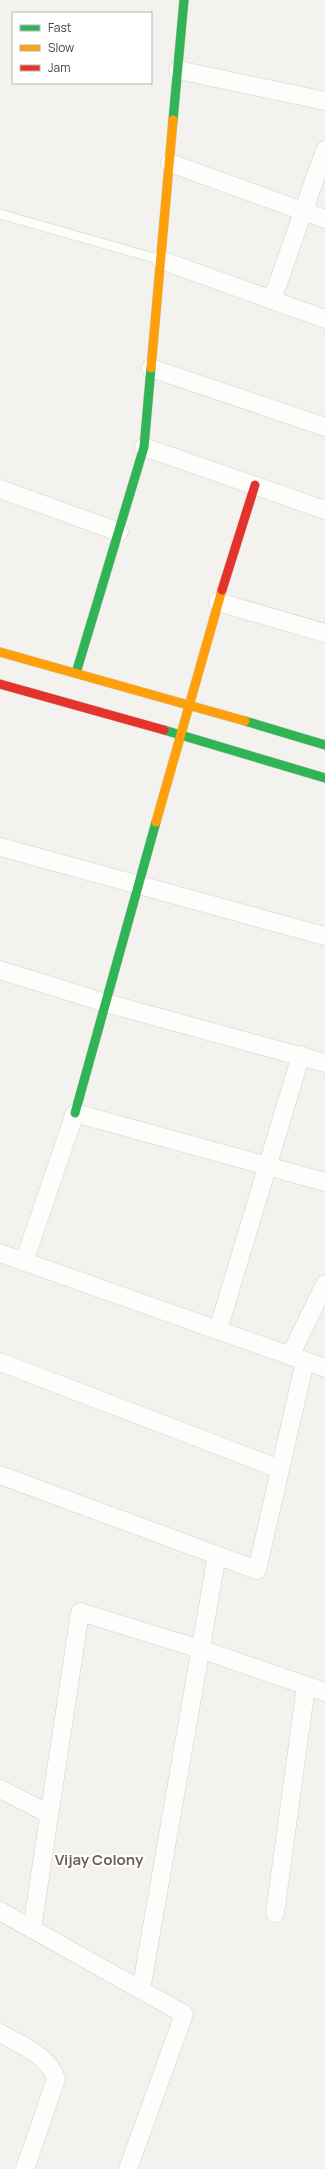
<svg xmlns="http://www.w3.org/2000/svg" width="325" height="2169" font-family="Manrope,sans-serif">
<style>
.lines{fill:none;stroke-linecap:round;stroke-linejoin:round}
.lane-casing{stroke:#d2d0cb;stroke-width:10}
.street-casing{stroke:#d2d0cb;stroke-width:19}
.fast-casing{stroke:#d3cfc5;stroke-width:10}
.slow-casing{stroke:#d3cfc5;stroke-width:10}
.jam-casing{stroke:#d3cfc5;stroke-width:10}
.lane{stroke:#fdfdfc;stroke-width:9}
.street{stroke:#fdfdfc;stroke-width:18}
.fast{stroke:#30b455;stroke-width:9}
.slow{stroke:#ff9f0a;stroke-width:9}
.jam{stroke:#e5322d;stroke-width:9}
.labels{text-anchor:middle;dominant-baseline:central;stroke-width:4;stroke-linejoin:round;paint-order:stroke}
.district-label{font-size:15px;font-weight:bold;fill:#6e6250;stroke:#fff}
</style>
<rect width="100%" height="100%" fill="#f4f2ee"/>
<g class="lines">
<defs>
<path id="lane" d="M0 214 161 260"/>
<path id="street" d="M178 70 325 101
M170 163 325 219
M161 260 325 319
M272 300 325 150
M151 368 325 427
M144 447 325 510
M0 489 119 532
M218 602 325 633
M0 847 325 936
M0 970 106 1003 325 1063
M0 1253 325 1368
M24 1262 75 1113 325 1182
M218 1330 301 1055
M290 1356 325 1284
M0 1362 280 1469
M0 1475 257 1570 305 1361
M0 1789 49 1814
M0 1911 141 1990 217 1555
M275 1913 306 1686
M32 1929 80 1612 200 1649 325 1692
M0 2033C19 2044 50 2056 56 2079L25 2169
M128 2169 184 2014 141 1990"/>
<path id="fast" d="M173 120 184 0
M76 673 144 447 151 368
M245 721 325 745
M164 730 325 778
M75 1113 156 822"/>
<path id="slow" d="M151 368 173 120
M0 652 245 721
M156 822 222 590"/>
<path id="jam" d="M222 590 255 485
M0 684 164 730"/>
</defs>
<use href="#lane" class="lane-casing"/>
<use href="#street" class="street-casing"/>
<use href="#fast" class="fast-casing"/>
<use href="#slow" class="slow-casing"/>
<use href="#jam" class="jam-casing"/>
<use href="#lane" class="lane"/>
<use href="#street" class="street"/>
<use href="#fast" class="fast"/>
<use href="#slow" class="slow"/>
<use href="#jam" class="jam"/>
</g>
<g class="labels">
<g class="district-label">
<text x="99" y="1859">Vijay Colony</text>
</g>
</g>
<rect x="12" y="12" width="140" height="72" fill="#ffffff" stroke="#b7b4b0"/>
<rect x="20" y="25" width="20" height="6" fill="#30b455" stroke="#b7b4b0"/>
<text x="48" y="32" font-size="12" fill="#4b4439">Fast</text>
<rect x="20" y="45" width="20" height="6" fill="#ff9f0a" stroke="#b7b4b0"/>
<text x="48" y="52" font-size="12" fill="#4b4439">Slow</text>
<rect x="20" y="65" width="20" height="6" fill="#e5322d" stroke="#b7b4b0"/>
<text x="48" y="72" font-size="12" fill="#4b4439">Jam</text>
</svg>
